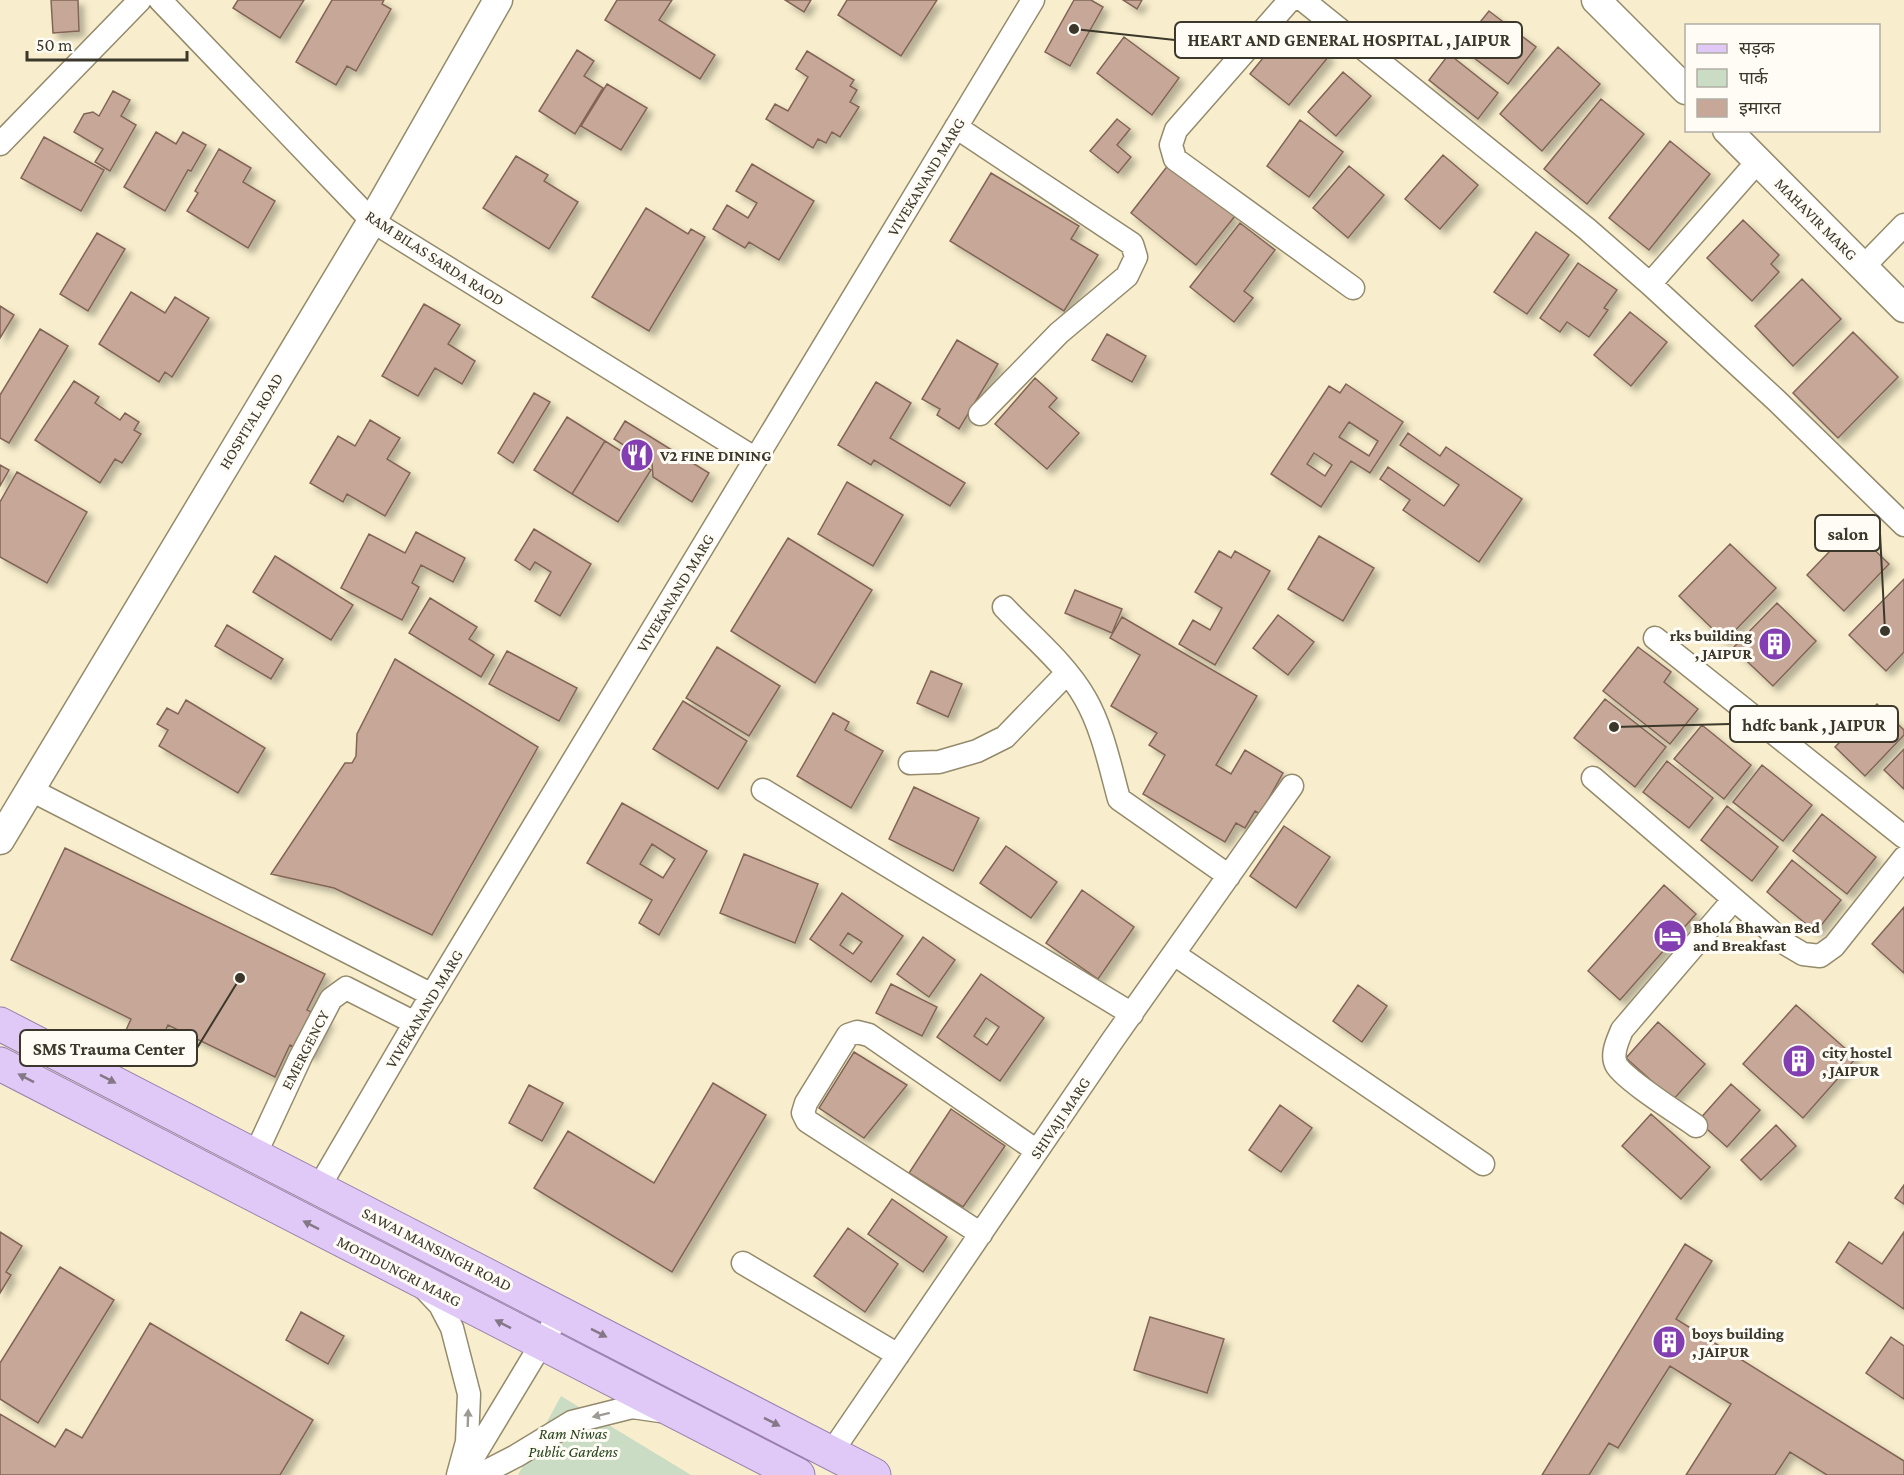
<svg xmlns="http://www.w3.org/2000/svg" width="1904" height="1475" font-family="'Crimson Pro','Noto Sans Devanagari',serif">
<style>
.green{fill:#cadcc3}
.building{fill:#c7a898;stroke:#826556;stroke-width:1.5;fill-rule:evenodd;filter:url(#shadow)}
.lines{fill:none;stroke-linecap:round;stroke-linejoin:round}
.minor-casing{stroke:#948a6c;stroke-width:25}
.tertiary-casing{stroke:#948a6c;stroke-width:31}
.primary-casing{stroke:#997eac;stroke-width:35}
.minor{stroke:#fff;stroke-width:22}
.tertiary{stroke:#fff;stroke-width:28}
.primary{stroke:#e0c8f7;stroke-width:33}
.oneway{fill:#857886}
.oneway2{fill:#9d9b94}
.labels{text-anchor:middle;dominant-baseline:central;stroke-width:6;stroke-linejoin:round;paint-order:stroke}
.street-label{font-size:16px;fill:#3b372a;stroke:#fefcf5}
.poi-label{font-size:16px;font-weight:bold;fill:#3b372a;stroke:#fefcf5;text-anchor:start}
.park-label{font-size:16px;font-style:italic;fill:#26431c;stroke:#fefcf5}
.leader{fill:none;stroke:#3b372a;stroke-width:2}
.callout-dot{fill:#3b372a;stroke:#fefcf5;stroke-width:2}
.callout{fill:#fefcf5;stroke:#3b372a;stroke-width:2}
.callout-label{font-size:18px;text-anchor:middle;font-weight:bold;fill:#3b372a}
</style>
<defs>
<filter id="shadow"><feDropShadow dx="5.5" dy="5.5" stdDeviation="3" flood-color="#0004"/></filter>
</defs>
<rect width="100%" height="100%" fill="#f8eecd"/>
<path class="green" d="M561 1396 691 1475H518Z"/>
<path class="building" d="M51 0H78L79 31 53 33Z
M238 0H304L280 38 233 8Z
M332 0H384L382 4 391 9 356 71 347 66 336 85 296 62Z
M617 0H672L659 20 715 55 700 79 605 20Z
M785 0H811L804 12Z
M847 0H937L901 56 838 15Z
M1074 0H1091L1103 7 1070 66 1045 52Z
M1123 0H1142L1137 9Z
M1489 11 1536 47 1508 84 1460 47Z
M1290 25 1329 56 1289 105 1250 74Z
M1124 37 1179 78 1152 115 1097 73Z
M1558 47 1600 84 1542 151 1500 114Z
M577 50 594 61 584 76 603 88 575 134 539 111Z
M807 51 854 80 850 86 857 90 850 102 859 107 840 137 832 132 826 143 818 139 813 148 766 119 775 104 788 111 808 77 796 69Z
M1449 54 1498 93 1478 119 1429 80Z
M1343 72 1371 96 1336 136 1308 112Z
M607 84 647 108 621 150 581 126Z
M113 91 130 100 121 116 136 125 110 171 95 162 103 149 74 132 84 114 93 112 99 116Z
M1601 99 1644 134 1587 204 1544 169Z
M1117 119 1130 129 1117 145 1131 157 1118 173 1090 151Z
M1300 120 1343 152 1309 197 1267 166Z
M156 132 176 144 183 132 206 145 191 171 188 170 165 211 124 187Z
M44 137 104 170 81 211 21 178Z
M1670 141 1710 174 1649 250 1609 218Z
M219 149 251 168 243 182 275 201 248 248 187 211 198 193 195 191Z
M1443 155 1478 185 1440 229 1405 199Z
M516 156 548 175 544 181 578 202 549 249 483 208Z
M752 164 814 201 779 260 749 242 745 248 713 229 727 205 748 218 757 203 736 191Z
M1169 164 1235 216 1196 265 1131 213Z
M1349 166 1384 195 1348 238 1313 208Z
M991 173 1079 226 1071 239 1098 255 1064 311 950 241Z
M646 208 688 234 691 229 705 237 649 331 592 297Z
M1743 220 1779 255 1771 264 1779 272 1752 301 1707 258Z
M1240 223 1275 250 1244 291 1253 298 1234 322 1190 287Z
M1536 232 1569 255 1527 314 1494 292Z
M97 233 125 249 88 311 60 294Z
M1578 263 1617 290 1604 308 1608 310 1589 337 1567 322 1560 332 1540 318Z
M1802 279 1841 319 1793 366 1755 326Z
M131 292 165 313 175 297 209 318 172 377 165 372 159 382 99 344Z
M424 304 460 325 448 344 475 361 462 384 435 368 418 396 382 376Z
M0 306 14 315 0 338Z
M1630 312 1667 342 1631 386 1594 355Z
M40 329 68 346 9 443 0 438V395Z
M1853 332 1898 377 1838 438 1793 393Z
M1107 334 1146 356 1132 382 1092 360Z
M957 340 998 364 959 429 937 415 940 409 922 399Z
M1035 378 1057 398 1049 407 1079 433 1047 469 995 424Z
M74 381 99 397 95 403 120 420 125 413 139 422 134 430 141 434 122 463 115 459 100 483 35 440Z
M876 382 911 403 890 438 965 483 950 506 874 460 871 465 838 445Z
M1346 384 1403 422 1370 473 1351 461 1321 507 1271 474 1329 386 1340 393ZM1349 422 1378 441 1369 456 1339 437ZM1314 453 1332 465 1325 476 1307 464Z
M534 393 550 402 513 463 498 453Z
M567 417 605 441 572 494 534 470Z
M370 420 400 438 387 459 410 473 385 516 347 494 343 502 310 483 338 436 355 446Z
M625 421 709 473 692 502 653 477 652 463 614 439Z
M1408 433 1440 456 1446 447 1522 499 1479 562 1403 510 1410 500 1380 479 1388 467 1444 506 1459 485 1400 445Z
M605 441 651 470 618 522 572 494Z
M0 465 9 470 0 486Z
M17 472 87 512 47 583 0 557V502Z
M847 482 903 515 873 566 818 534Z
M1852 528 1889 564 1844 611 1807 575Z
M534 529 591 564 560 616 535 601 551 572 535 562 530 570 515 560Z
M416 532 465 558 453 582 421 565 412 583 419 587 402 620 341 588 369 534 405 553Z
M1319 536 1374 568 1343 621 1288 589Z
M788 538 872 590 815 683 731 631Z
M1730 544 1776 588 1725 641 1679 596Z
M1219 551 1231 558 1235 551 1270 571 1215 665 1179 644 1193 620 1210 630 1222 608 1195 592Z
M275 556 353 605 331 640 253 592Z
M1904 579V652L1886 671 1849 635Z
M1075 590 1122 609 1112 633 1065 613Z
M430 598 477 627 469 639 494 655 481 677 409 633Z
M1777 603 1816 641 1773 686 1733 648Z
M1278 615 1314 642 1288 675 1253 648Z
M1122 617 1257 696 1216 765 1231 774 1245 750 1283 773 1260 814 1255 811 1245 828 1236 823 1225 842 1143 794 1165 755 1149 745 1157 733 1111 706 1140 655 1110 638Z
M227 625 283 659 271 679 215 646Z
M717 647 780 686 749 736 686 698Z
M1638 647 1671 672 1664 682 1698 709 1670 744 1603 691Z
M507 651 577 688 559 721 489 684Z
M395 659 538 747 432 935 334 888 271 874 345 763H352L356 756 357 734Z
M931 671 962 684 948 717 917 703Z
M1605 699 1666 747 1635 787 1574 738Z
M186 700 265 748 238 793 159 746 168 730 157 724 167 708 178 714Z
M683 701 747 741 718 789 653 749Z
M1877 704 1904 730V735L1865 776 1835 747Z
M833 713 849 722 845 730 883 751 851 808 797 776Z
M1702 725 1751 765 1724 799 1674 759Z
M1904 749V789L1884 770Z
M1667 761 1713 798 1689 828 1643 792Z
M1762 765 1812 805 1783 841 1733 802Z
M914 787 979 818 953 871 889 839Z
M622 803 707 851 659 935 639 923 652 900 587 863ZM652 844 675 859 663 878 640 864Z
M1727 806 1778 847 1752 881 1701 840Z
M1822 814 1876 857 1847 894 1793 851Z
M1284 826 1330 857 1296 908 1250 876Z
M1006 846 1057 882 1031 918 980 883Z
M65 848 325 974 307 1010 328 1020 311 1055 290 1045 275 1077 168 1025 154 1055 122 1039 131 1019 11 960Z
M744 854 818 884 795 943 720 913Z
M1792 860 1841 900 1816 932 1767 892Z
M1664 885 1696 914 1620 1000 1588 971Z
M1082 890 1134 927 1098 979 1046 943Z
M842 893 903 936 871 982 810 939ZM848 933 862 942 853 954 840 945Z
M1904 907V973L1872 944Z
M923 937 955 960 929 997 897 974Z
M981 974 1044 1018 1000 1081 937 1037ZM986 1018 999 1027 987 1045 974 1036Z
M891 984 937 1007 922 1036 876 1013Z
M1358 985 1387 1006 1362 1042 1333 1021Z
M1796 1005 1856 1058 1803 1118 1743 1064Z
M1658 1022 1705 1064 1673 1100 1626 1058Z
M854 1052 907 1085 864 1138 819 1108Z
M713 1083 766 1115 672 1272 534 1188 568 1131 654 1183Z
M1731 1084 1760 1110 1727 1147 1698 1121Z
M529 1085 563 1103 542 1141 509 1123Z
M1280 1105 1312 1128 1281 1172 1249 1150Z
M951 1109 1005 1146 963 1207 909 1173Z
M1651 1114 1710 1167 1681 1199 1622 1146Z
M1776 1125 1796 1146 1761 1180 1741 1160Z
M1904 1185V1204L1895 1198Z
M892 1199 947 1237 923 1272 868 1234Z
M848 1228 898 1264 865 1312 814 1276Z
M0 1232 22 1246 6 1272 11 1275 0 1293Z
M1904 1232V1309L1836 1262 1849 1242 1882 1264Z
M1685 1244 1712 1261 1676 1319 1904 1461V1475H1827L1790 1452 1775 1475H1686L1731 1404 1670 1366 1618 1448 1609 1443 1589 1475H1542Z
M60 1267 114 1300 38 1423 0 1399V1363Z
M301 1312 344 1336 328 1364 286 1340Z
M1150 1317 1224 1339 1207 1393 1134 1370Z
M150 1323 313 1420 280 1475H0V1414L55 1447 66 1429 82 1438Z
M1891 1337 1904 1346V1399L1866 1373Z"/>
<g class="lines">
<defs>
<path id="minor" d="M160 0 372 221 756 459
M1290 0 1176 130 1171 145 1175 159 1353 288
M1303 0 1587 229 1650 284 1777 401 1904 525
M956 127 1132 244 1136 257 1127 276 1059 333 980 414
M0 144 140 0
M1863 267 1904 225
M1650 284 1758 161
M1004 607C1031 636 1065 663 1085 698 1102 727 1110 766 1119 799L1229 876
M1655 638 1904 837
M910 763 939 762 977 751 1005 737 1067 673
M1593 778 1786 944 1803 954 1820 956 1834 946 1904 858
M31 790 432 995
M763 790 1132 1014
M1174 954 1483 1164
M1696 1126C1678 1113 1628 1082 1617 1066 1610 1055 1618 1040 1622 1030L1734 899
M255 1155 301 1056 331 999 346 988 415 1023
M319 1187 419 1016 1033 0
M981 1234 807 1121 803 1113 806 1103 848 1035 857 1032 869 1035 1037 1151
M743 1263 898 1355
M424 1288 440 1305 452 1328 469 1394 467 1442 458 1475
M831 1453 1112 1041 1292 786
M466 1469 560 1313
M479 1475 516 1456 572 1422 632 1407 660 1411"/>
<path id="tertiary" d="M1596 0 1686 90
M1727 130 1904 308
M0 840 372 221 498 0"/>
<path id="primary" d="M0 1024 874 1475
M0 1064 798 1475"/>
</defs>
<use href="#minor" class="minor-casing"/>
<use href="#tertiary" class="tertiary-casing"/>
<use href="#primary" class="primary-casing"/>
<use href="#minor" class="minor"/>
<use href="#tertiary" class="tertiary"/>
<use href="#primary" class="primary"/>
</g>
<defs><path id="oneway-solid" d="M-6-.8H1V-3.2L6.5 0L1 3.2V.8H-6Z" transform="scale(1.5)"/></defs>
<g class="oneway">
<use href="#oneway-solid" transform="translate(26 1078) rotate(-153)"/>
<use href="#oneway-solid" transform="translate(108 1079) rotate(27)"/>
<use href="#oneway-solid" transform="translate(311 1225) rotate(-153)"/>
<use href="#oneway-solid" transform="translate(503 1324) rotate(-153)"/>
<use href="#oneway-solid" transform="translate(599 1333) rotate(27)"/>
<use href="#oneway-solid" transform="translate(772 1422) rotate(27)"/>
</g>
<g class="oneway2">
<use href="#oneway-solid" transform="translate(601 1415) rotate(166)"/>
<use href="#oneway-solid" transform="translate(468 1418) rotate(-88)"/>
</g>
<defs>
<symbol id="restaurant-disc" viewBox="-11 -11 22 22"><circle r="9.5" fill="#833eb1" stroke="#fefcf5"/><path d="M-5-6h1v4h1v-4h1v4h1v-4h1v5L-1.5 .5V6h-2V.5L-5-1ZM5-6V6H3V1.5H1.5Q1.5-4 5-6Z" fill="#fff"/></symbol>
<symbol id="building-disc" viewBox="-11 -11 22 22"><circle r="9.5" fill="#833eb1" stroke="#fefcf5"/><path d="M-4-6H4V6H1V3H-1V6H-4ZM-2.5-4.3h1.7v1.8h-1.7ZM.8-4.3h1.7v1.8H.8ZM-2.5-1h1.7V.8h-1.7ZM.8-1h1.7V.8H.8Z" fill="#fff"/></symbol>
<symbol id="hotel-disc" viewBox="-11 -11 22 22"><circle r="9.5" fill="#833eb1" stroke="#fefcf5"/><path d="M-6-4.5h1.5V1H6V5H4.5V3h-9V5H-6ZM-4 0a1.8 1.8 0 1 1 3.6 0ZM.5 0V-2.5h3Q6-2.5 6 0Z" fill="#fff"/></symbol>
</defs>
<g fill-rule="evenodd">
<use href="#restaurant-disc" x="618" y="436" width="38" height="38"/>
<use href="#building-disc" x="1756" y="625" width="38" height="38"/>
<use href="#hotel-disc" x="1651" y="917" width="38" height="38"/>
<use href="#building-disc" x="1780" y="1042" width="38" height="38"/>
<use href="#building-disc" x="1650" y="1323" width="38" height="38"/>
</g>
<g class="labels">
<g class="street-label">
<text transform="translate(926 177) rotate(-59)">VIVEKANAND MARG</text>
<text transform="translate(1816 219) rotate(45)">MAHAVIR MARG</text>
<text transform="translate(435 258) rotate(33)">RAM BILAS SARDA RAOD</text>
<text transform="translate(251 421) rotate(-59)">HOSPITAL ROAD</text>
<text transform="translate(675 593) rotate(-59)">VIVEKANAND MARG</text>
<text transform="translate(424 1009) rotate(-59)">VIVEKANAND MARG</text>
<text transform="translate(305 1050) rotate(-63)">EMERGENCY</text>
<text transform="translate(1060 1118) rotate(-56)">SHIVAJI MARG</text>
<text transform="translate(437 1249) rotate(27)">SAWAI MANSINGH ROAD</text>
<text transform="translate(399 1271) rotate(27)">MOTIDUNGRI MARG</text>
</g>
<g class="poi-label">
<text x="660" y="455">V2 FINE DINING</text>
<text x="1752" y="635" text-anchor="end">rks building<tspan x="1752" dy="18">, JAIPUR</tspan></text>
<text x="1693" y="927">Bhola Bhawan Bed<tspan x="1693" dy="18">and Breakfast</tspan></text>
<text x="1822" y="1052">city hostel<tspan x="1822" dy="18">, JAIPUR</tspan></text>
<text x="1692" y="1333">boys building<tspan x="1692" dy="18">, JAIPUR</tspan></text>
</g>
<g class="park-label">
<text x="573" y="1433">Ram Niwas<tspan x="573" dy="18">Public Gardens</tspan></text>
</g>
</g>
<path class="leader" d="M1074 29L1175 40M1885 631L1880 533M1614 727L1730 724M240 978L197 1048"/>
<g class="callout-dot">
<circle cx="1074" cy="29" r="6"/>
<circle cx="1885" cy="631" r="6"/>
<circle cx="1614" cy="727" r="6"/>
<circle cx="240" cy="978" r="6"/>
</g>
<g class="callout">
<rect x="1175" y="22" width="347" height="36" rx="6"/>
<rect x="1815" y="515" width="65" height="36" rx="6"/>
<rect x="1730" y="706" width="168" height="36" rx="6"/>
<rect x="20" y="1030" width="177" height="36" rx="6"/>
</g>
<g class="callout-label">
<text x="1349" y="46">HEART AND GENERAL HOSPITAL , JAIPUR</text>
<text x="1848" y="540">salon</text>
<text x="1814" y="731">hdfc bank , JAIPUR</text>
<text x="109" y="1055">SMS Trauma Center</text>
</g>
<rect x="1685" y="24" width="195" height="108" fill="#fefcf5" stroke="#b0ada4" stroke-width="1.5"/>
<rect x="1697" y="44" width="30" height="9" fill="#e0c8f7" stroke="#b0ada4" stroke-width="1.5"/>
<text x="1739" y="54" font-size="18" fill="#3b372a">सड़क</text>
<rect x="1697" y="69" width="30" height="18" fill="#cadcc3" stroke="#b0ada4" stroke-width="1.5"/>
<text x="1739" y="84" font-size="18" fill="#3b372a">पार्क</text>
<rect x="1697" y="99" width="30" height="18" fill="#c7a898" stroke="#b0ada4" stroke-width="1.5"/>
<text x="1739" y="114" font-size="18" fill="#3b372a">इमारत</text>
<path d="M27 51v9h160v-9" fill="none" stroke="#3b372a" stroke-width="3"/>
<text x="36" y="51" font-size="18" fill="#3b372a" stroke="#fefcf5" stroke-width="4.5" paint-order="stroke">50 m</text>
</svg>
